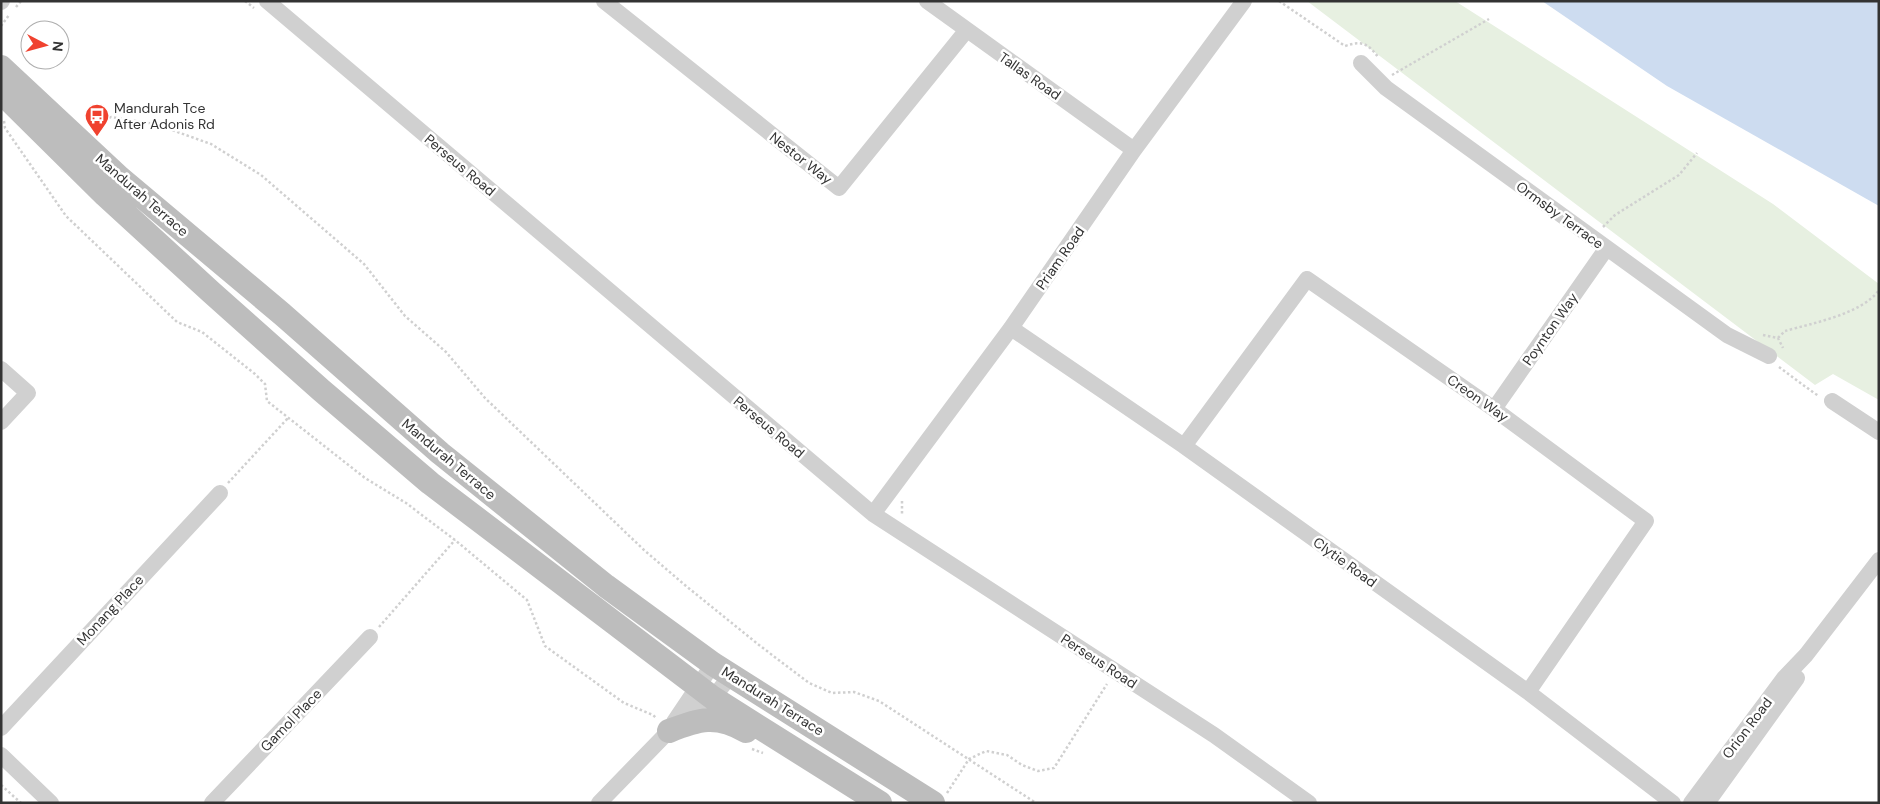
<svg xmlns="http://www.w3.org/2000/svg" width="1880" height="804" font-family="'DM Sans',sans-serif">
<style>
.green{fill:#e7f0e1}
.water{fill:#cddcf0}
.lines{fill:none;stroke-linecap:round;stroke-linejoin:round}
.path{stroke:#d0d0d0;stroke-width:2.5;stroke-dasharray:2.5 2.5;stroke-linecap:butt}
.minor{stroke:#d0d0d0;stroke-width:16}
.secondary{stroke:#bdbdbd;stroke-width:24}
.labels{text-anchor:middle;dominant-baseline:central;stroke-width:5;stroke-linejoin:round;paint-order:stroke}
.street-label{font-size:14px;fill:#333;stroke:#fff}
.poi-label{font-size:14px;fill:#333;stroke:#fff;text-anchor:start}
</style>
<rect width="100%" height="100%" fill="#fff"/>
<path class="green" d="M1307 1H1455L1773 204 1879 284V400L1833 374 1815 385Z"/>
<path class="water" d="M1542 1H1879V206L1667 86Z"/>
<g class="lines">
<path class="path" d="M245 1 254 8
M1279 1 1345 46C1363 40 1368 44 1379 58
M16 7 21 1
M1 26 9 15
M1392 75 1489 19
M4 121 5 128 66 216 177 322 202 332 255 374 265 384 267 401 365 478 406 503 455 540 527 600 545 646 624 703 653 715 656 718
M92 128 111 117 155 124 211 144 261 175 364 264 405 316 446 352 485 398 644 550 686 586 759 645 809 683 832 693 854 692 879 701 1036 803
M1603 227 1615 215 1679 175 1697 153
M1763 335 1778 338 1783 348
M1778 338 1785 331C1813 323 1862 314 1879 290
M1779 367 1814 393 1819 396
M228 483 288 418
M902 501V515
M379 627 455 540
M752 749 763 753
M1 785 21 803
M947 793 969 759 986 751 1007 755 1022 765 1038 771 1054 768 1107 684"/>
<path class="minor" d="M267 1 873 514 1214 735 1309 803
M604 1 839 188 966 31
M927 1 1134 150
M1 2 2 1
M1361 63 1386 88 1727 335 1769 356
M1011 328 1184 446 1528 692 1673 803
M1 369 28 393 1 422
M1832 401 1879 432
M1494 409 1606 249
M1184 446 1307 279 1494 409 1646 521 1528 692
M873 514 1011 328 1134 150 1244 1
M674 722 713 664
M1 728 220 493
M1 755 51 803
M212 803 370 637
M599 803 669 731 713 698 731 675
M1691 803 1784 678 1806 655 1879 560
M1707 803 1797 678"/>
<path class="secondary" d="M1 67 120 178 282 314 440 453 606 586 713 664 933 803
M1 92 105 195 211 292 321 390 430 483 713 698 880 803
M669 731C699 719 716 714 746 731"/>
</g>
<defs>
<symbol id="bus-pin" viewBox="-11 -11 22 30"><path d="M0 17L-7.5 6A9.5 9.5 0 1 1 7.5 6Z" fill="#f0422f" stroke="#fff"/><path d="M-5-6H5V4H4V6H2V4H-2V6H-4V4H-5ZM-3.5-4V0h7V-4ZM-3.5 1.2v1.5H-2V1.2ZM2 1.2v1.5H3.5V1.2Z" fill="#fff"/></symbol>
</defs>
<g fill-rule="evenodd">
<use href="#bus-pin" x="83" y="102" width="28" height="38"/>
</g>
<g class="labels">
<g class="street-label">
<text transform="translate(1030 76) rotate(35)">Tallas Road</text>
<text transform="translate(801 158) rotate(38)">Nestor Way</text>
<text transform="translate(460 165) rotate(40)">Perseus Road</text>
<text transform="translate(142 195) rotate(41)">Mandurah Terrace</text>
<text transform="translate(1560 215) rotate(36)">Ormsby Terrace</text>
<text transform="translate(1060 258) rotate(-55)">Priam Road</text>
<text transform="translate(1550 329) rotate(-55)">Poynton Way</text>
<text transform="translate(1478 398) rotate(35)">Creon Way</text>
<text transform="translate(769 427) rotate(40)">Perseus Road</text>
<text transform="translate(449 459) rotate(40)">Mandurah Terrace</text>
<text transform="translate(1345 562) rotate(36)">Clytie Road</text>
<text transform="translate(110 610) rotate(-47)">Monang Place</text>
<text transform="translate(1099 661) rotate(33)">Perseus Road</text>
<text transform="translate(773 701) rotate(32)">Mandurah Terrace</text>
<text transform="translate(291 720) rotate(-46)">Gamol Place</text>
<text transform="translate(1747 728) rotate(-53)">Orion Road</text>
</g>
<g class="poi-label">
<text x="114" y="108">Mandurah Tce<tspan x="114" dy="16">After Adonis Rd</tspan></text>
</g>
</g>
<rect width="1880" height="804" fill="none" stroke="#333333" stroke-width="5"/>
<g transform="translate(45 45) rotate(96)"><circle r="24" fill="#ffffff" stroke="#adadad"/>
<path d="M0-4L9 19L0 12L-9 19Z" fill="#f0422f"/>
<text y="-8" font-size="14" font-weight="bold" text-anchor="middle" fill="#333333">N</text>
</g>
</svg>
